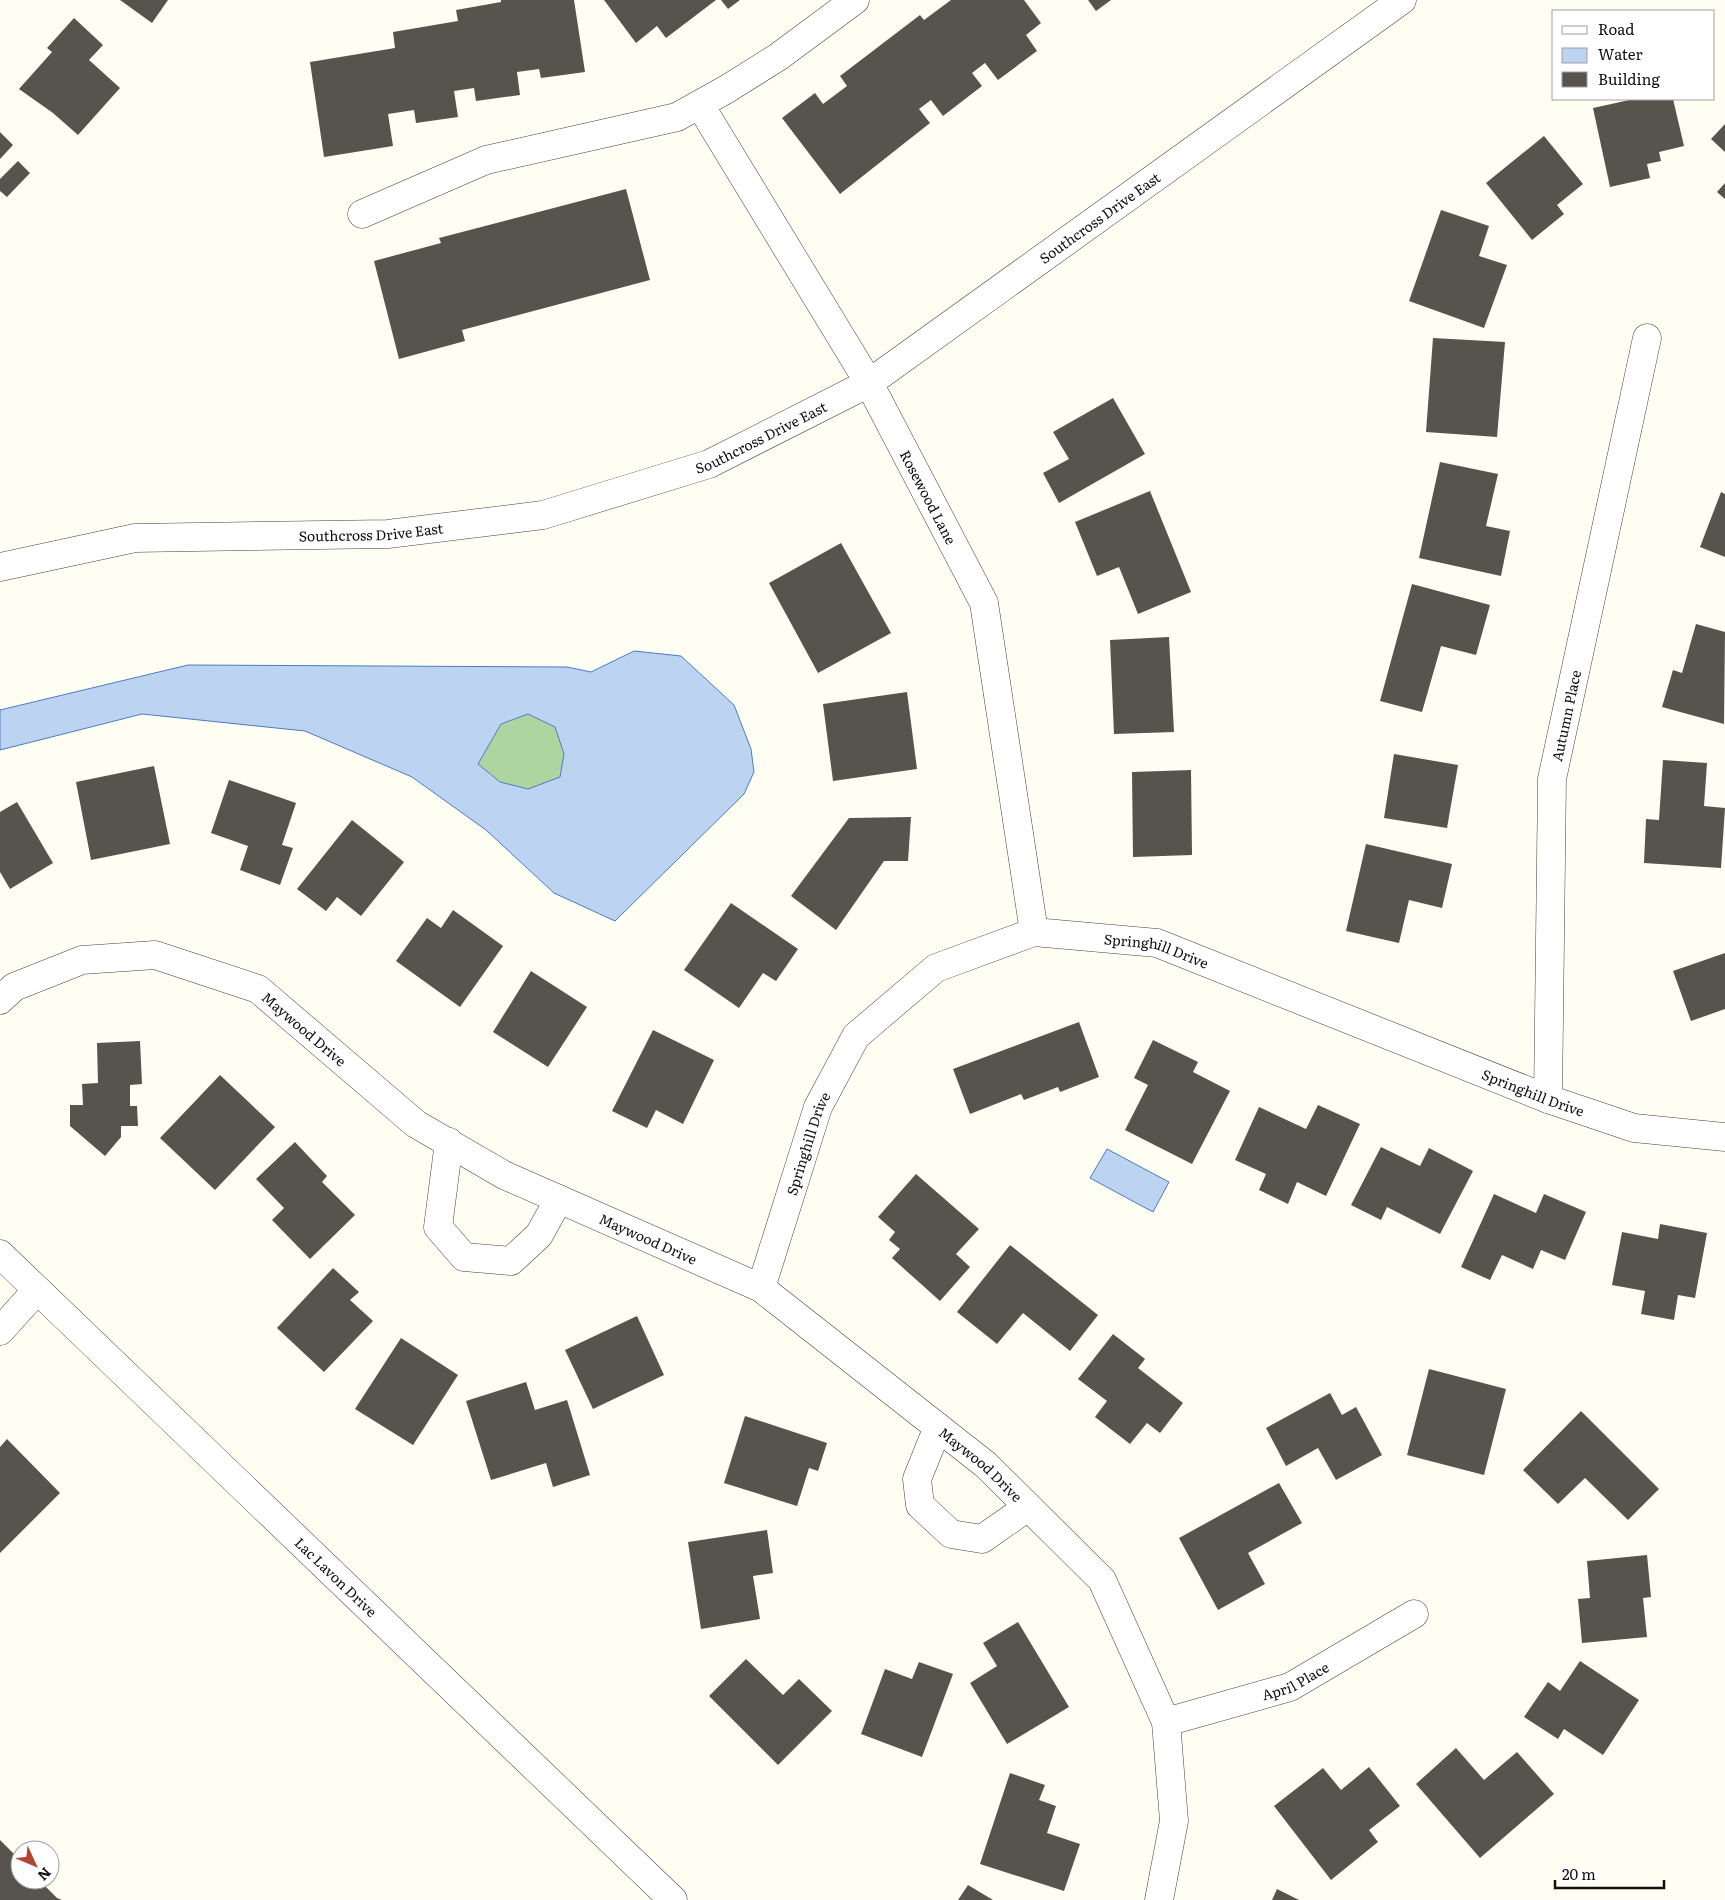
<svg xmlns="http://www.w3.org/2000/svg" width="1725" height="1900" font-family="Literata,serif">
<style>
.forest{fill:#aed5a0}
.water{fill:#bcd4f1;stroke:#4a7cc1;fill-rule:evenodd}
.building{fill:#57534d}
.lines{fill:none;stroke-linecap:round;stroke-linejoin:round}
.minor-casing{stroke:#424242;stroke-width:29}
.minor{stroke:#fff;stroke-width:28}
.labels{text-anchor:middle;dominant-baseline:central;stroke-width:5;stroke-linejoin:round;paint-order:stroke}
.street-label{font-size:14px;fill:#0f0f0f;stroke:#fff}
</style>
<rect width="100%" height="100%" fill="#fefef3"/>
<path class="forest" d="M528 714 555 727 564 754 561 777 528 789 500 782 478 764 501 724Z"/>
<path class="water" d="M634 651 681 656 734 705 751 749 754 772 744 794 615 921 554 893 486 830 412 777 305 731 142 714 0 750V710L188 665 567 667 591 672ZM528 714 555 727 564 754 560 777 528 789 500 782 478 764 501 724Z
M1107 1149 1169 1182 1153 1212 1090 1178Z"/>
<path class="building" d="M120 0H168L152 23Z
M501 0H574L585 72 541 78 539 69 517 72 520 95 476 101 474 88 454 91 458 117 416 123 414 110 388 114 393 146 324 157 310 62 395 48 393 32 458 21 456 10 501 2Z
M604 0H716L666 38 657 26 636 43Z
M721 0H740L728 9Z
M951 0H1024L1041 23 1026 35 1037 51 998 80 985 63 972 73 982 86 943 116 931 100 919 109 930 123 840 194 782 118 815 93 823 104 847 86 840 76 920 15 924 20Z
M1088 0H1111L1096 11Z
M74 18 103 45 89 60 120 88 78 135 53 113 19 89 52 52 47 48Z
M1634 99H1673L1684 146 1659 152 1661 161 1647 164 1650 178 1610 187 1593 108Z
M1725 124V152L1711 139Z
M0 132 13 145 0 159Z
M1544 136 1583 184 1557 205 1564 214 1532 240 1486 183Z
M18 161 30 173 7 197 0 191V179Z
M1725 183V199L1717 192Z
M626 189 650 280 462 330 465 341 399 359 374 261 441 243 439 238Z
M1441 210 1489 226 1479 256 1507 265 1484 328 1409 301Z
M1433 338 1505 342 1497 437 1426 432Z
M1113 398 1145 454 1059 503 1043 473 1069 459 1053 432Z
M1440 462 1498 474 1486 526 1510 531 1501 576 1419 558Z
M1150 491 1191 592 1138 614 1119 567 1097 576 1075 522Z
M1721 492 1725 494V557L1700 547Z
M841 543 891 633 818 673 769 583Z
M1412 584 1490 605 1476 655 1441 646 1422 712 1380 701Z
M1696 624 1725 632 1724 724 1662 707 1673 670 1682 673Z
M1169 637 1174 732 1114 734 1110 640Z
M907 692 917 769 833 781 823 704Z
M1394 754 1458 765 1447 828 1384 818Z
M1663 760 1707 763 1704 806 1725 808 1721 868 1644 863 1646 819 1659 820Z
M154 766 170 844 91 860 76 782Z
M1191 770 1192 855 1133 857 1132 772Z
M229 780 296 803 282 845 293 848 280 885 240 870 248 846 211 833Z
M17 802 53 863 10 889 0 872V812Z
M911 817 908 861H884L836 930 791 896 849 818Z
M352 820 404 862 361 916 337 897 326 911 297 889Z
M1366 844 1452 864 1442 908 1409 900 1399 943 1346 931Z
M731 903 798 949 776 981 763 973 739 1008 684 970Z
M453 910 503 946 460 1007 396 961 427 918 441 928Z
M1725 953V1009L1691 1021 1673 971Z
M531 971 587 1007 548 1067 493 1032Z
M1079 1022 1099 1077 1060 1092 1058 1087 1024 1100 1021 1094 970 1114 953 1069Z
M653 1030 714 1060 683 1124 656 1110 647 1128 612 1111Z
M1153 1040 1198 1062 1193 1072 1230 1091 1192 1164 1125 1130 1148 1085 1134 1078Z
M140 1041 142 1084 130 1085V1106H137L138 1126H121V1137L105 1156 70 1126V1105H83L82 1084 98 1083 97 1043Z
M220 1075 275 1127 215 1190 160 1138Z
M1318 1105 1360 1124 1326 1196 1297 1182 1288 1204 1259 1190 1266 1174 1235 1160 1259 1107 1306 1129Z
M295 1142 327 1176 322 1182 355 1215 310 1259 272 1220 284 1208 256 1179Z
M1381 1147 1420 1166 1429 1148 1473 1171 1440 1234 1387 1207 1381 1220 1351 1205Z
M916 1174 979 1229 956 1254 970 1267 940 1301 892 1258 900 1249 889 1240 895 1232 878 1217Z
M1494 1194 1536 1213 1544 1194 1586 1212 1565 1260 1541 1250 1533 1269 1502 1255 1490 1280 1461 1267Z
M1660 1224 1707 1233 1695 1298 1678 1295 1674 1320 1641 1314 1645 1291 1612 1285 1622 1232 1658 1239Z
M1010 1245 1098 1315 1070 1351 1023 1313 997 1344 957 1312Z
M333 1268 359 1292 350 1300 373 1321 324 1372 277 1328Z
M637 1316 664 1375 593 1409 565 1350Z
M1113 1334 1145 1359 1138 1368 1183 1403 1160 1433 1147 1423 1130 1444 1095 1417 1107 1401 1078 1379Z
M401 1338 458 1375 413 1445 355 1409Z
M1429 1369 1506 1389 1484 1475 1407 1455Z
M526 1382 535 1410 567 1400 590 1475 553 1487 546 1463 491 1480 466 1401Z
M1330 1393 1342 1415 1356 1407 1382 1455 1336 1480 1318 1448 1286 1466 1266 1428Z
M1581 1411 1659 1489 1628 1520 1585 1478 1558 1504 1523 1470Z
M745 1416 827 1443 818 1471 809 1468 797 1506 724 1483Z
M7 1439 60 1493 0 1553V1447Z
M1279 1483 1302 1523 1248 1553 1265 1584 1218 1610 1179 1538Z
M767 1530 773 1573 753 1576 760 1619 701 1629 688 1542Z
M1647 1555 1651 1597 1643 1598 1647 1637 1582 1643 1578 1599 1590 1598 1587 1561Z
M1018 1622 1069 1707 1007 1744 970 1683 997 1666 983 1643Z
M746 1659 783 1695 799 1679 832 1711 778 1765 709 1696Z
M1580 1661 1639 1700 1603 1755 1564 1729 1558 1739 1524 1717 1548 1682 1560 1691Z
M919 1662 953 1674 922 1757 861 1734 885 1669 912 1679Z
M1456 1748 1484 1780 1517 1752 1554 1794 1480 1858 1416 1784Z
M1369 1767 1400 1806 1369 1830 1378 1842 1331 1880 1274 1806 1323 1768 1341 1790Z
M1010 1773 1045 1785 1039 1800 1056 1806 1047 1833 1080 1844 1064 1891 980 1864Z
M0 1840 20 1860V1880H39L57 1898 62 1900H0Z
M968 1885 993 1900H958Z
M1277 1889 1299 1900H1272Z"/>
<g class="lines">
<defs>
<g id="minor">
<path id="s1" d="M700 105 869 383 984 603 1034 932"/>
<path d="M362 214 486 160 677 117 727 89 778 57 855 0"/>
<path id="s2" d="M0 567 135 538 388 534 543 515 709 464 869 383 1402 0"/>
<path id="s3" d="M0 1000 14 987 82 960 155 955 258 989 416 1124 504 1175 761 1288 986 1465 1102 1580 1166 1722 1174 1821 1159 1900"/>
<path id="s4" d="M1548 1099 1552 779 1647 338"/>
<path d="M449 1142 438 1227 464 1257 511 1261 539 1235 559 1199"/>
<path id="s5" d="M0 1254 673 1900"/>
<path id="s6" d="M761 1288 818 1107 856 1036 936 968 1034 932 1157 943 1548 1099 1634 1128 1725 1137"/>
<path d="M0 1331 37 1290"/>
<path d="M938 1427 917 1479 920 1505 951 1534 982 1539 1028 1507"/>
<path id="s7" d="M1166 1722 1290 1687 1414 1614"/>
</g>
</defs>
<use href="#minor" class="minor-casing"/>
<use href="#minor" class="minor"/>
</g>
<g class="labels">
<g class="street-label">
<text stroke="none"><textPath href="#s2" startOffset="1184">Southcross Drive East</textPath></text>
<text stroke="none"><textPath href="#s2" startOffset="779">Southcross Drive East</textPath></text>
<text stroke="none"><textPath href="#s1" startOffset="454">Rosewood Lane</textPath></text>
<text stroke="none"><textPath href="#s2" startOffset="374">Southcross Drive East</textPath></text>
<text stroke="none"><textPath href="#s4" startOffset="385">Autumn Place</textPath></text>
<text stroke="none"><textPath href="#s6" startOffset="604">Springhill Drive</textPath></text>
<text stroke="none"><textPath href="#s3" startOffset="335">Maywood Drive</textPath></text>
<text stroke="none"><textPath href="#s6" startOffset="1008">Springhill Drive</textPath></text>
<text stroke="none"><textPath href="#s6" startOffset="152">Springhill Drive</textPath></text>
<text stroke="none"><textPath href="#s3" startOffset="741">Maywood Drive</textPath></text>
<text stroke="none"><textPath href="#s3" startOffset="1146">Maywood Drive</textPath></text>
<text stroke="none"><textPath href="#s5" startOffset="466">Lac Lavon Drive</textPath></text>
<text stroke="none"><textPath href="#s7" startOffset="136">April Place</textPath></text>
</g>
</g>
<rect x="1552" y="10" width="162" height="90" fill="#ffffff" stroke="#9f9f9f"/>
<rect x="1562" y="26" width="25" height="8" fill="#ffffff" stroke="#9f9f9f"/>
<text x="1598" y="35" font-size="15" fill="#0f0f0f">Road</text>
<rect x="1562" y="48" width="25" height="15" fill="#bcd4f1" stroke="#9f9f9f"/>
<text x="1598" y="60" font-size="15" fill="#0f0f0f">Water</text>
<rect x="1562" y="72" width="25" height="15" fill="#57534d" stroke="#9f9f9f"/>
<text x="1598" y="85" font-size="15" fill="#0f0f0f">Building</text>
<g transform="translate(35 1865) rotate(134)"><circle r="24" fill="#ffffff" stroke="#9f9f9f"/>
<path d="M0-4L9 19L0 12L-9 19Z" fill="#b34534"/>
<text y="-8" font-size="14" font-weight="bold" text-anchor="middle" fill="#0f0f0f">N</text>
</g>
<path d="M1555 1880v8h109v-8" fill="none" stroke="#0f0f0f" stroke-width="2.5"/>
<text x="1562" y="1880" font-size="15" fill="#0f0f0f" stroke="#ffffff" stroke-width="4" paint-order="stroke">20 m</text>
</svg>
